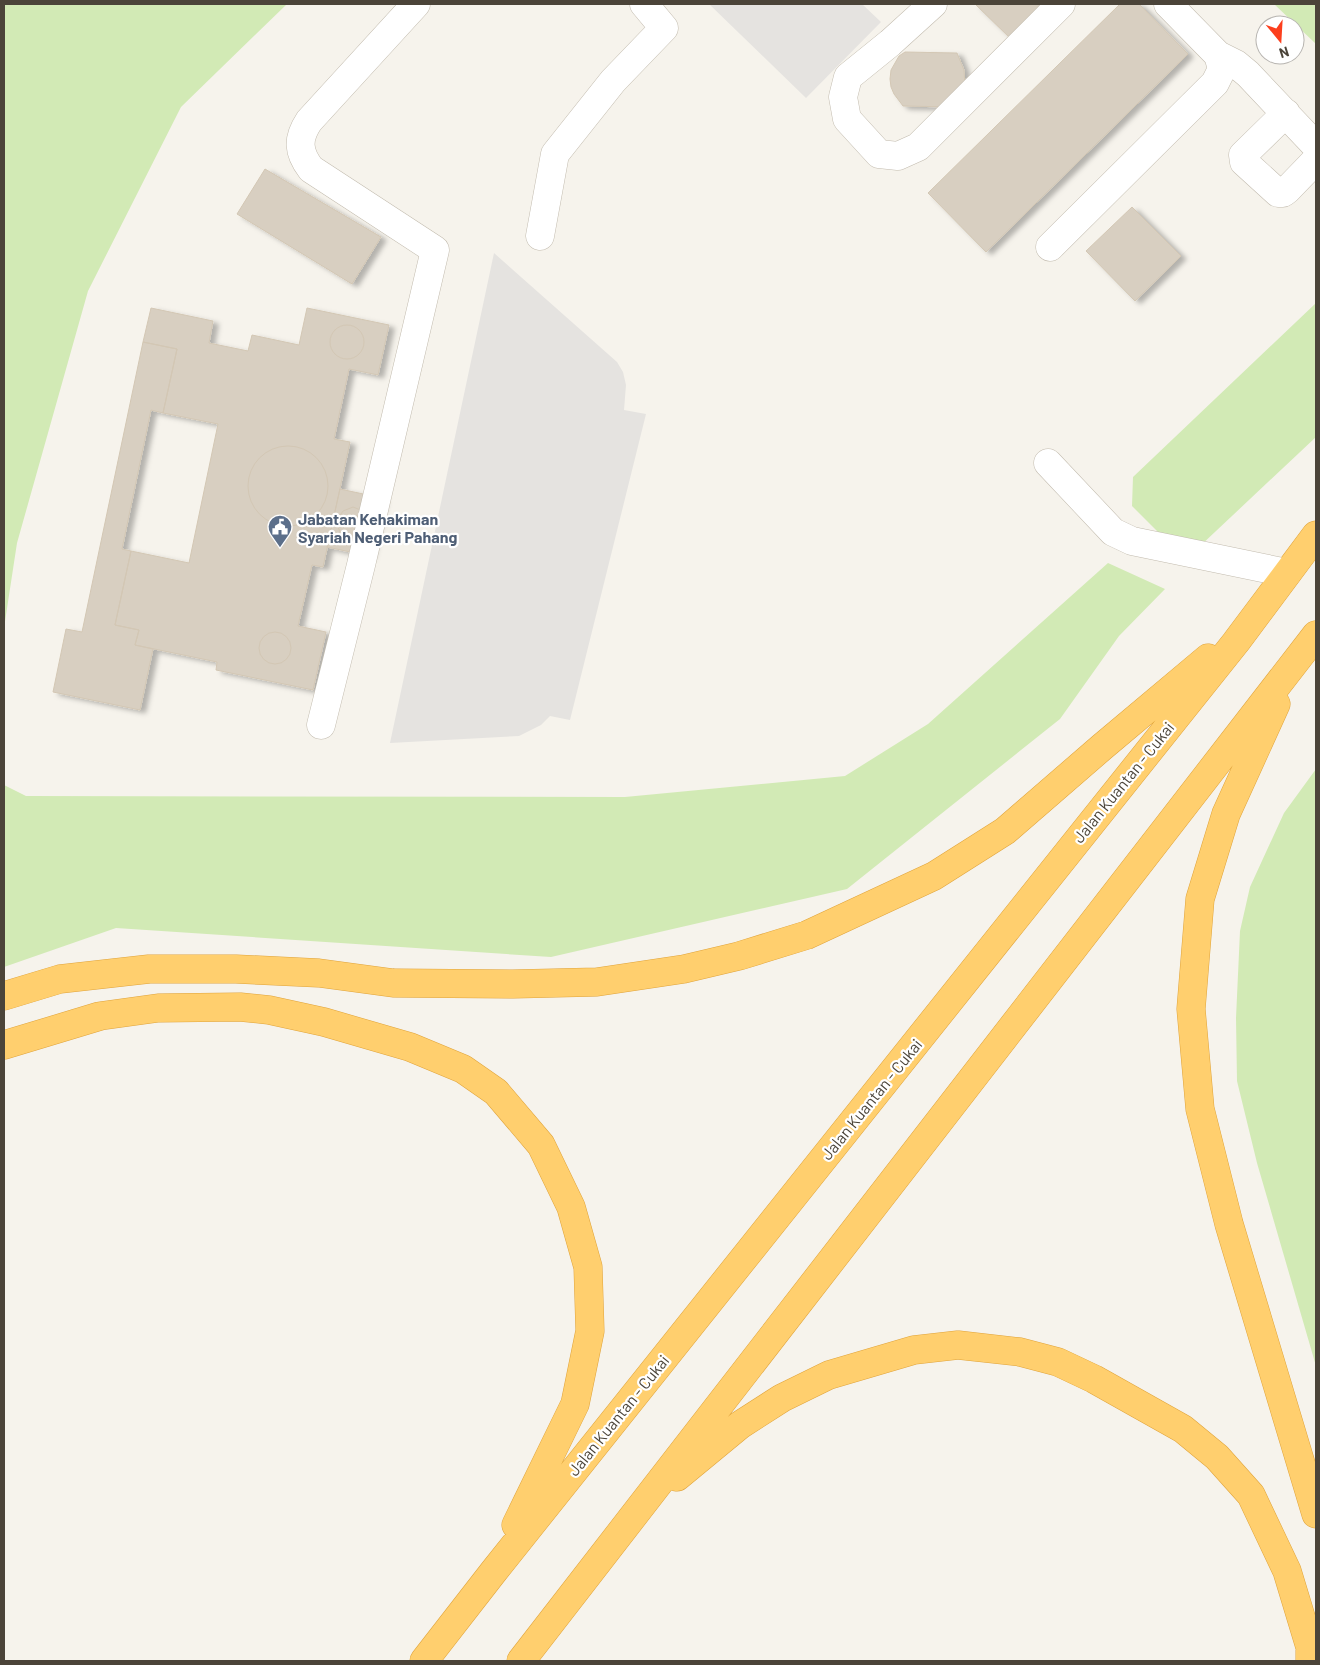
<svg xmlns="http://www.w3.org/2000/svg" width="1320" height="1665" font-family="Barlow,sans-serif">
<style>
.green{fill:#d2eab5}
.parking{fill:#e5e3e0}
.building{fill:#d8cfc1;stroke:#d3c7b4;filter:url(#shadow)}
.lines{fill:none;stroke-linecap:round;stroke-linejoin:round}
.minor-casing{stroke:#c2bbae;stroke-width:29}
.highway-casing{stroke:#e0a43c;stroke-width:29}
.minor{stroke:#fff;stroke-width:28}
.highway{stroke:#ffcf6e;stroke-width:28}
.labels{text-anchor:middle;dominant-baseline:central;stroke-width:4.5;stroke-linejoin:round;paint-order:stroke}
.service-label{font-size:16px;font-weight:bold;fill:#4e5e75;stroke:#fff;text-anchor:start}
.street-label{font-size:16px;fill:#4b4439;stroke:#fff}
</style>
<defs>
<filter id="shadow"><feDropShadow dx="5.5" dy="3" stdDeviation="2.5" flood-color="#0004"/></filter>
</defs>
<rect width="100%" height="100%" fill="#f6f3ec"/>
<path class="green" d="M4 4H287L181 107 88 291 17 543 4 628Z
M1274 4H1316V44Z
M1316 303V437L1199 547 1170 544 1132 506 1133 477Z
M1108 563 1165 589 1119 636 1060 719 847 889 551 957 116 928 4 967V785L26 796 625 797 845 776 928 724Z
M1316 769V1366L1257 1163 1237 1081 1236 1018 1240 931 1250 887 1284 813Z"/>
<path class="parking" d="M709 4H862L881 22 806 98Z
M494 253 617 362 623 372 626 385 624 410 646 414 570 720 550 716 541 725 519 736 390 743Z"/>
<path class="building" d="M975 4H1053L1014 42Z
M1120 4H1139L1188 54 986 252 928 193Z
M905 52 957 53 964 70 965 86 951 107 903 106 894 94 891 87 890 79 891 70 899 56Z
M265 169 381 237 352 284 237 214Z
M1132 207 1181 256 1135 301 1086 251Z
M151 308 213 321 209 343 248 351 252 335 299 345 307 308 389 325 378 375 349 369 334 439 350 442 323 567 312 565 298 626 326 632 313 690 216 670 217 662 135 645 139 630 115 625 131 551 189 563 218 424 163 413 177 349 143 342Z
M330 342a17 17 0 1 1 34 0a17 17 0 1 1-34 0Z
M143 342 177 349 163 413 151 410 122 549 131 551 115 625 139 630 135 645 153 649 140 710 53 692 66 629 82 632Z
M248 486a40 40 0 1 1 80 0a40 40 0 1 1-80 0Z
M340 489 382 498 369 556 327 547Z
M353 507 363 511 355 540 345 538 341 534 337 525V520L343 511Z
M259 648a16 16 0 1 1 32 0a16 16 0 1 1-32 0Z"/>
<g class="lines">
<defs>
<path id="minor" d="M933 4 890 43 848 77 843 97 847 119 879 154 898 156 918 147 1061 4
M1218 55 1236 64 1248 74 1316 146
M1286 113 1243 155 1244 162 1278 193H1283L1287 190 1316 160
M540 236 555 154 613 81 664 28 644 4
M1050 247 1215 83 1222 69 1218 55 1168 4
M1048 463 1113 532 1132 541 1287 573
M321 725 361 565 435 250 311 169C298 152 297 139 309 121L416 4"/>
<path id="highway" d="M1276 704 1226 814 1200 899 1191 1009 1200 1109 1229 1224 1316 1514
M4 996 60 979 149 969H236L319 973 393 983 513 984 597 982 684 969 739 956 807 935 934 876 1005 831 1102 747 1208 658
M4 1045 100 1016 158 1008 240 1007 269 1010 324 1022 410 1047 463 1069 496 1092 541 1145 571 1207 588 1267 590 1331 575 1404 516 1525
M677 1477 740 1425 782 1398 829 1375 914 1350 958 1345 1020 1352 1058 1362 1094 1379 1183 1429 1217 1457 1251 1495 1287 1571 1310 1647V1661
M424 1661 494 1571 1236 642 1316 535
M521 1661 1316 635"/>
</defs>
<use href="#minor" class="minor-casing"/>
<use href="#highway" class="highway-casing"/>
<use href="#minor" class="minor"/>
<use href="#highway" class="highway"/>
</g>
<defs>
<symbol id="civic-pin" viewBox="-11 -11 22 30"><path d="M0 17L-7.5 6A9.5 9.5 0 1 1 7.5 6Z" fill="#5c6f8a" stroke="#fff"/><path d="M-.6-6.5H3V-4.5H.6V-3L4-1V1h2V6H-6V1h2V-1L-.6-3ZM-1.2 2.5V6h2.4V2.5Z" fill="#fff"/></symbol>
</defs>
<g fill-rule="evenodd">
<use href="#civic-pin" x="266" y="513" width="28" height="38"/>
</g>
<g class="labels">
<g class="service-label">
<text x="298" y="518">Jabatan Kehakiman<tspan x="298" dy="18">Syariah Negeri Pahang</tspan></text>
</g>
<g class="street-label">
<text transform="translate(1123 782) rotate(-51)">Jalan Kuantan - Cukai</text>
<text transform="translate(871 1099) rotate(-51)">Jalan Kuantan - Cukai</text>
<text transform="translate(618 1415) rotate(-51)">Jalan Kuantan - Cukai</text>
</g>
</g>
<rect width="1320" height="1665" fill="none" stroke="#4b4439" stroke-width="10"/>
<g transform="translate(1280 40) rotate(162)"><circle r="24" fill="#ffffff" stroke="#b7b4b0"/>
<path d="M0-4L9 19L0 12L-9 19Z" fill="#fc3f1d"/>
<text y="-8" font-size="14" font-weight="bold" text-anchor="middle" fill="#4b4439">N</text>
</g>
</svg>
